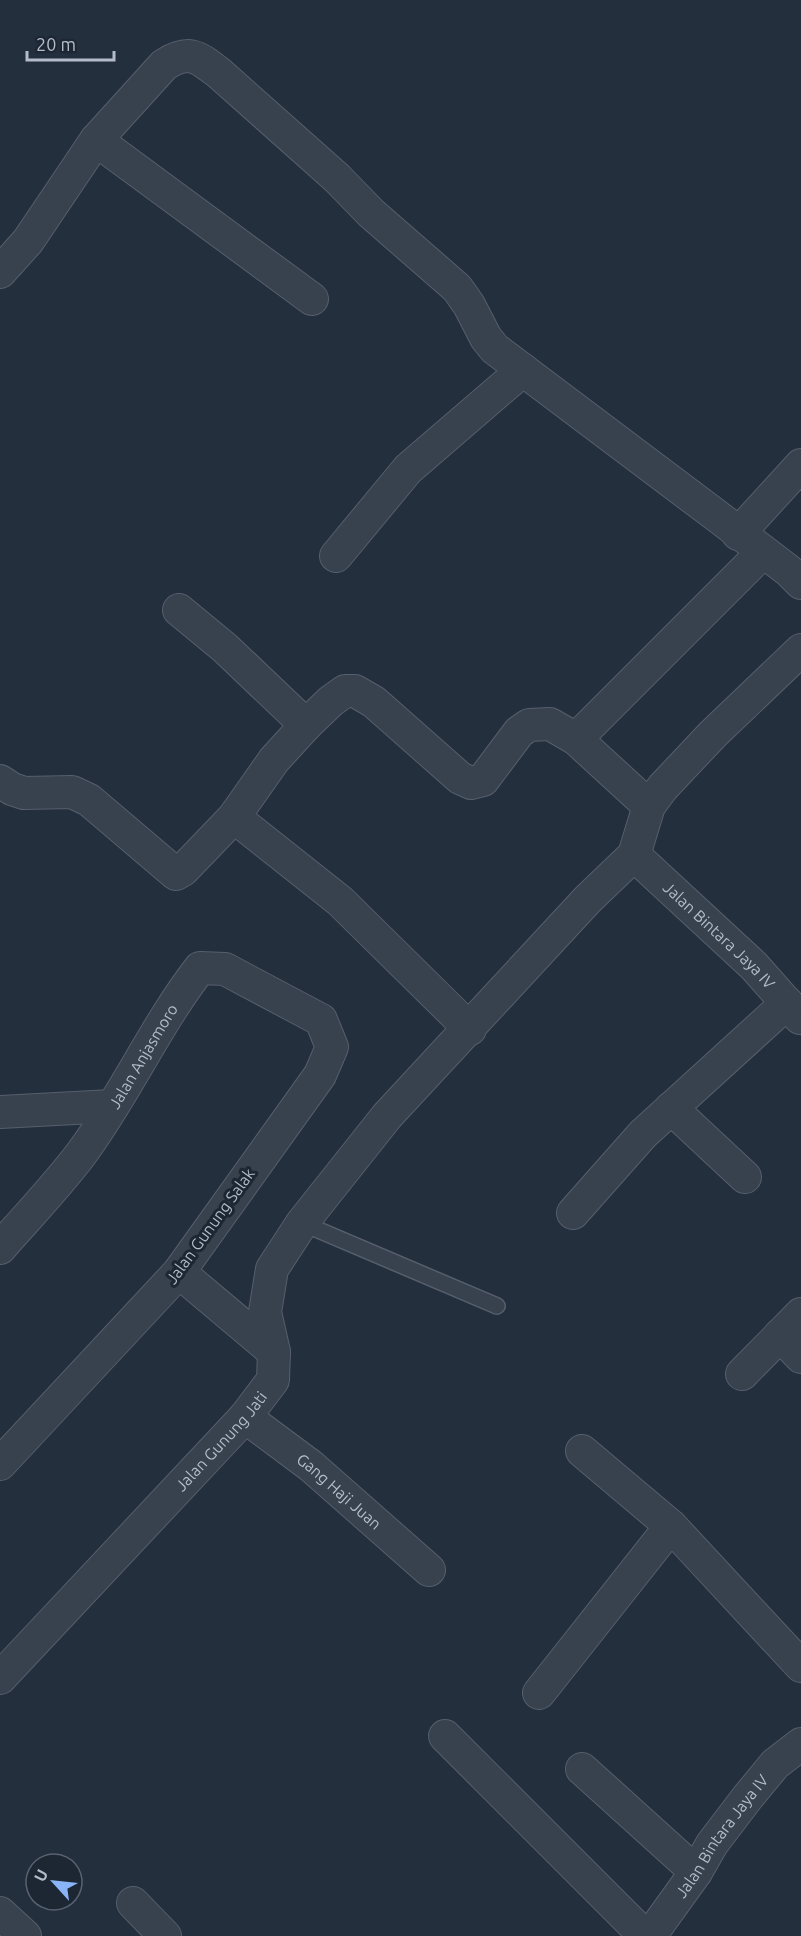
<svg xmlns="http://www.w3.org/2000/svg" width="801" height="1936" font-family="Ubuntu,sans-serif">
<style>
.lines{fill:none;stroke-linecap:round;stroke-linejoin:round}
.service-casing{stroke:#565f6c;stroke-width:18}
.minor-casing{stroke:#565f6c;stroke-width:34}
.service{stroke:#38414e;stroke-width:15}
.minor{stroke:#38414e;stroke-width:32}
.labels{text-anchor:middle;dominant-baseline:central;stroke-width:6;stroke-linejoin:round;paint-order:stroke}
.street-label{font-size:16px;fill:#b4bcc9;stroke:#1d2633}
</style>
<rect width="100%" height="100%" fill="#242f3e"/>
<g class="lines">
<defs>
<path id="service" d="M302 1223 497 1306"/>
<g id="minor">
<path d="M96 140 312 299"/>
<path d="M0 272 28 241 96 140 164 65C189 49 197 56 219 73L337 178 371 213 457 288 469 305 486 338 495 349 717 516 789 571 801 583"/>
<path d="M738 534 801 465"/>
<path d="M336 556 408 469 523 370"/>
<path d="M179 610 225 648 306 725"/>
<path d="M576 739 763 552"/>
<path d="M0 781 12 789 24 793 72 792 89 800 176 874 183 870 234 817 274 760 306 725 331 701 345 691H355L374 702 460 778 471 783 483 780 519 732 529 725 550 724 576 739 649 806"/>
<path d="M234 817 340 901 470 1029"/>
<path id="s1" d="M634 855 754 966 800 1018"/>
<path d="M671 1108 745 1177"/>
<path d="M0 1112 112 1106"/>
<path d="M573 1213 643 1134 787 1003"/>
<path id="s2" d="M0 1248C27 1217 56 1187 81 1154 125 1095 155 1026 200 968L225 969 321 1020 332 1047 320 1075 179 1272 0 1464"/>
<path d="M179 1272 274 1352"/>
<path d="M780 1335 801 1357"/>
<path d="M742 1374 801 1314"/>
<path id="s3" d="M245 1417 311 1466 429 1570"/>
<path d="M582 1451 671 1526 801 1666"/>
<path id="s4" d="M0 1678 245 1417 273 1380 274 1352 265 1312 272 1269 302 1223 387 1116 588 899 634 855 649 806 663 787 713 734 801 650"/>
<path d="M539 1693 671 1526"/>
<path d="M445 1736 645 1936"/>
<path d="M582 1769 696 1872"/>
<path d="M133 1903 165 1936"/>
<path d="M0 1913 25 1936"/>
<path id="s5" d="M650 1936 696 1872 712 1844 747 1798 775 1764 801 1744"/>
</g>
</defs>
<use href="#service" class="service-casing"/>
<use href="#minor" class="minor-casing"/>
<use href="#service" class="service"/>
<use href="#minor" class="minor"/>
</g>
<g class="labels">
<g class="street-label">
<text stroke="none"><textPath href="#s1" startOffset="117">Jalan Bintara Jaya IV</textPath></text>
<text stroke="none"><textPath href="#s2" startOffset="240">Jalan Anjasmoro</textPath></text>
<text transform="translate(210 1226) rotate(-54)">Jalan Gunung Salak</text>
<text stroke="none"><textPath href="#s4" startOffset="324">Jalan Gunung Jati</textPath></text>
<text stroke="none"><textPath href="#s3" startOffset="120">Gang Haji Juan</textPath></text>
<text stroke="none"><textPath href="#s5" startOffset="123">Jalan Bintara Jaya IV</textPath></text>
</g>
</g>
<g transform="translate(54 1882) rotate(297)"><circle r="28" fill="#1d2633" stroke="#59626f" stroke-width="1.5"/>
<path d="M0-4.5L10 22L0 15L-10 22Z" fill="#8ab4f8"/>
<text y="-9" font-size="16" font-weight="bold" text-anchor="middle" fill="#b4bcc9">U</text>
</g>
<path d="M27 51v9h87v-9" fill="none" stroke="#b4bcc9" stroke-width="3"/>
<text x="36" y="51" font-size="18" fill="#b4bcc9" stroke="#1d2633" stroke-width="4.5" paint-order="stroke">20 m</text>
</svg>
